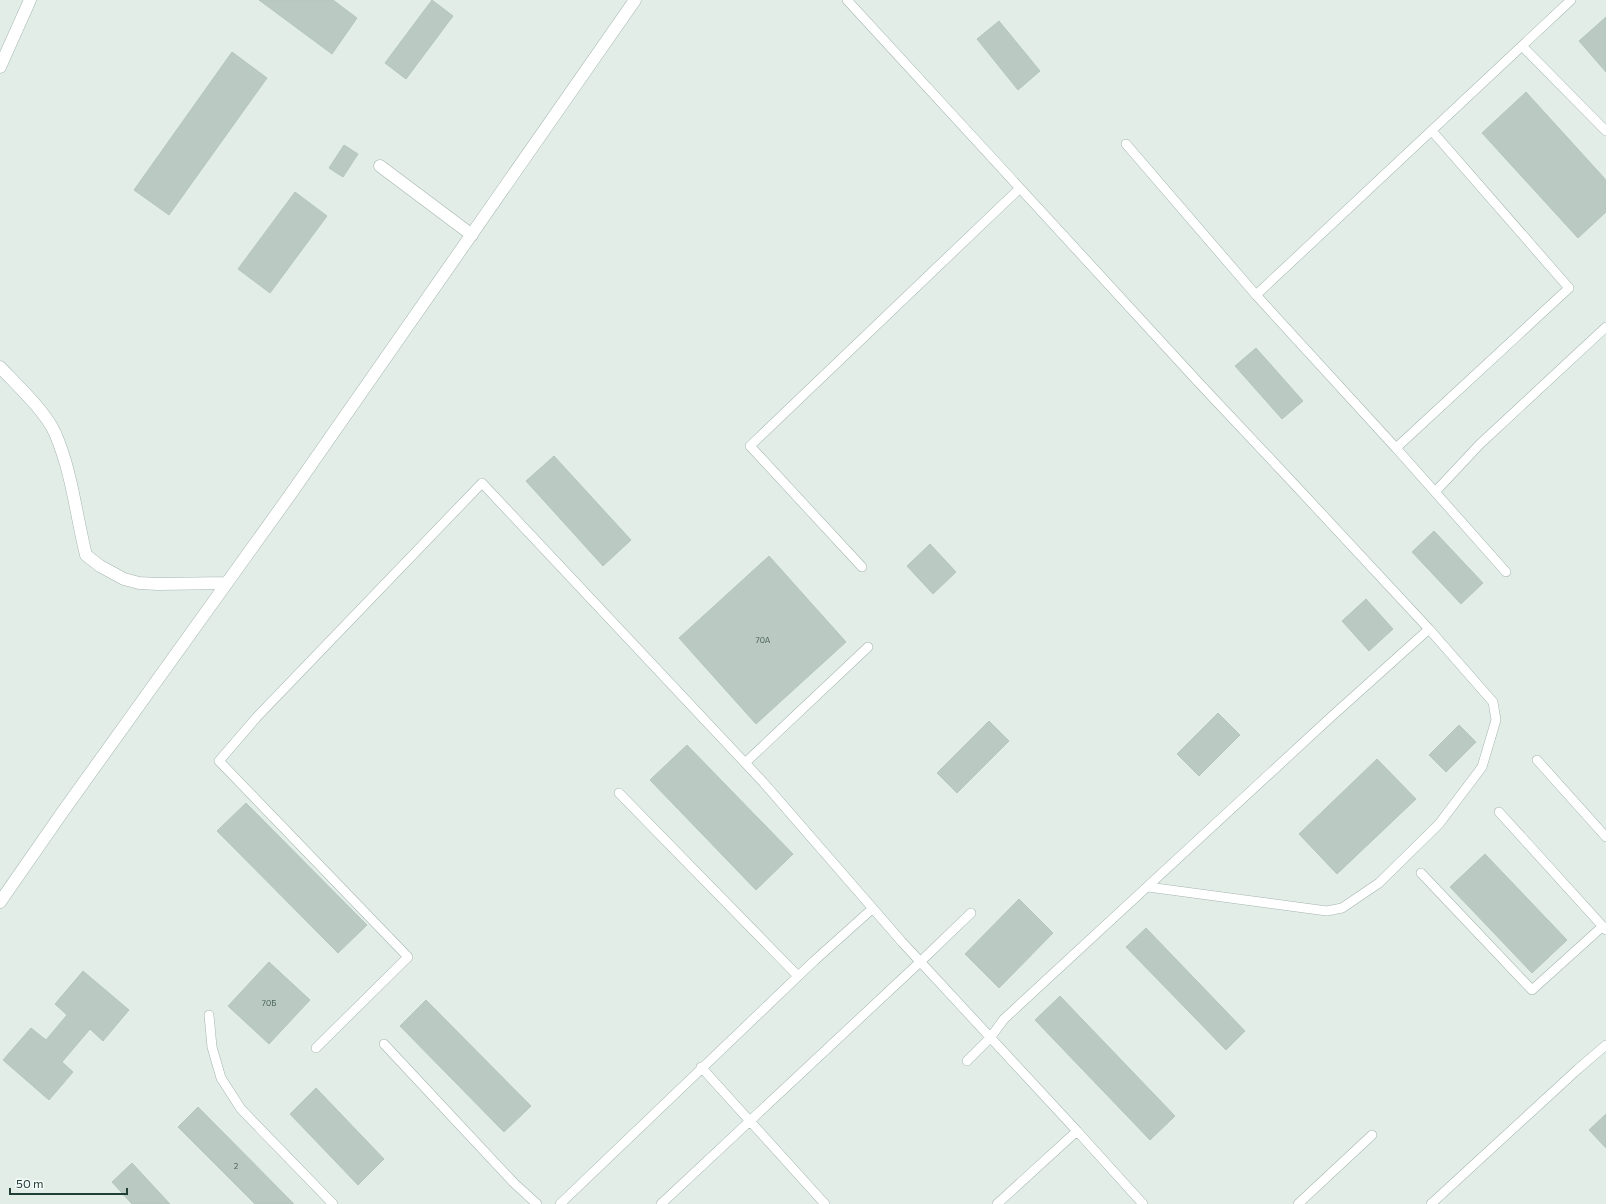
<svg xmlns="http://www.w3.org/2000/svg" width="1606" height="1204" font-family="Commissioner,sans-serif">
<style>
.building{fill:#bacac3;stroke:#b4c6be}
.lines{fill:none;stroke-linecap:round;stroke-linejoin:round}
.lane-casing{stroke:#a4b5af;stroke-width:10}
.street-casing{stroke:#a4b5af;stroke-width:13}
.lane{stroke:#fff;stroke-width:9}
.street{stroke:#fff;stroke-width:12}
.labels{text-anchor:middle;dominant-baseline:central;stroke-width:4;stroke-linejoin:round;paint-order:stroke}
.number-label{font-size:8px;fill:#476159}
</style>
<rect width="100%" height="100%" fill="#e2ede8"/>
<path class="building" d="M259 0H333L357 18 332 54Z
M432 0 453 16 406 79 385 63Z
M1606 17V72L1579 41Z
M999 21 1040 71 1018 90 977 39Z
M232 52 267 78 169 215 134 190Z
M1526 92 1606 180V212L1578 238 1482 133Z
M344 145 358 154 343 177 329 168Z
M295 192 327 216 270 293 238 269Z
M1256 348 1303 401 1282 419 1235 366Z
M554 456 631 540 603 566 526 481Z
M1434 531 1483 583 1461 604 1412 552Z
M930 544 956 572 933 594 907 566Z
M769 556 846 642 756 724 679 638Z
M1366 599 1393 629 1369 651 1342 621Z
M1218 713 1240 735 1199 776 1177 754Z
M989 721 1009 741 957 793 937 773Z
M1459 725 1476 742 1446 772 1429 755Z
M687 745 793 854 756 890 650 780Z
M1377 759 1416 799 1337 874 1299 834Z
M246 803 367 925 338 953 217 831Z
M1485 854 1567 940 1532 973 1450 887Z
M1019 899 1053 933 999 988 965 954Z
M1146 928 1245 1031 1226 1050 1126 947Z
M269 962 310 1000 269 1044 228 1006Z
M83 971 129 1010 103 1041 90 1029 62 1062 73 1072 49 1100 3 1060 31 1028 46 1040 67 1015 55 1004Z
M1060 996 1175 1116 1150 1140 1035 1020Z
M426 1000 531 1106 504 1132 400 1026Z
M316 1088 384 1159 358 1185 290 1114Z
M198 1107 294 1204H255L178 1127Z
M1606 1114V1148L1589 1130Z
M132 1163 170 1204H132L112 1182Z"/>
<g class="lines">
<defs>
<path id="lane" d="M847 0 1200 384 1295 485 1429 629 1331 717 1004 1019 990 1038 967 1061
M1522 46 1606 131
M1126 144 1256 295 1571 0
M1256 295 1396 448 1569 288 1432 131
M1396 448 1506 572
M1435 492 1480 444 1606 327
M862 567 750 446 1020 188
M1537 760 1606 837
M745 763 868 647
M619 793 798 976
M1499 812 1606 930
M1421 873 1532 990 1603 926
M1148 887 1327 911 1342 908 1379 883 1439 824 1482 767 1496 720 1493 702 1429 629
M209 1015 212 1047 221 1078 241 1109 333 1204
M384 1044 514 1183 537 1204
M316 1048 408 957 219 761 256 718 482 483 763 782 902 942 1077 1131
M701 1067 825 1204
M560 1204 814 961 872 909
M661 1204 920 962 971 913
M997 1204 1077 1131 1143 1204
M1298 1204 1372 1135
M1431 1204 1578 1069 1606 1045"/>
<path id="street" d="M0 67 30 0
M380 166 472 235
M0 367C17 385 45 411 55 433 72 472 76 515 86 555L100 566 124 579 139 583 158 584 227 583
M0 902 64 810 290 495 635 0"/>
</defs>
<use href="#lane" class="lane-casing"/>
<use href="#street" class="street-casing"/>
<use href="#lane" class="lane"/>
<use href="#street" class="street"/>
</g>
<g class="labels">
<g class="number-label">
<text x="763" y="640">70А</text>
<text x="269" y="1003">70Б</text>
<text x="236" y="1166">2</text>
</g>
</g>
<path d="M10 1188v6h117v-6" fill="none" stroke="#213e36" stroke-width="2"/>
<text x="16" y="1188" font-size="12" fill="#213e36" stroke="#f3f9f6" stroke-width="3" paint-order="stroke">50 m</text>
</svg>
